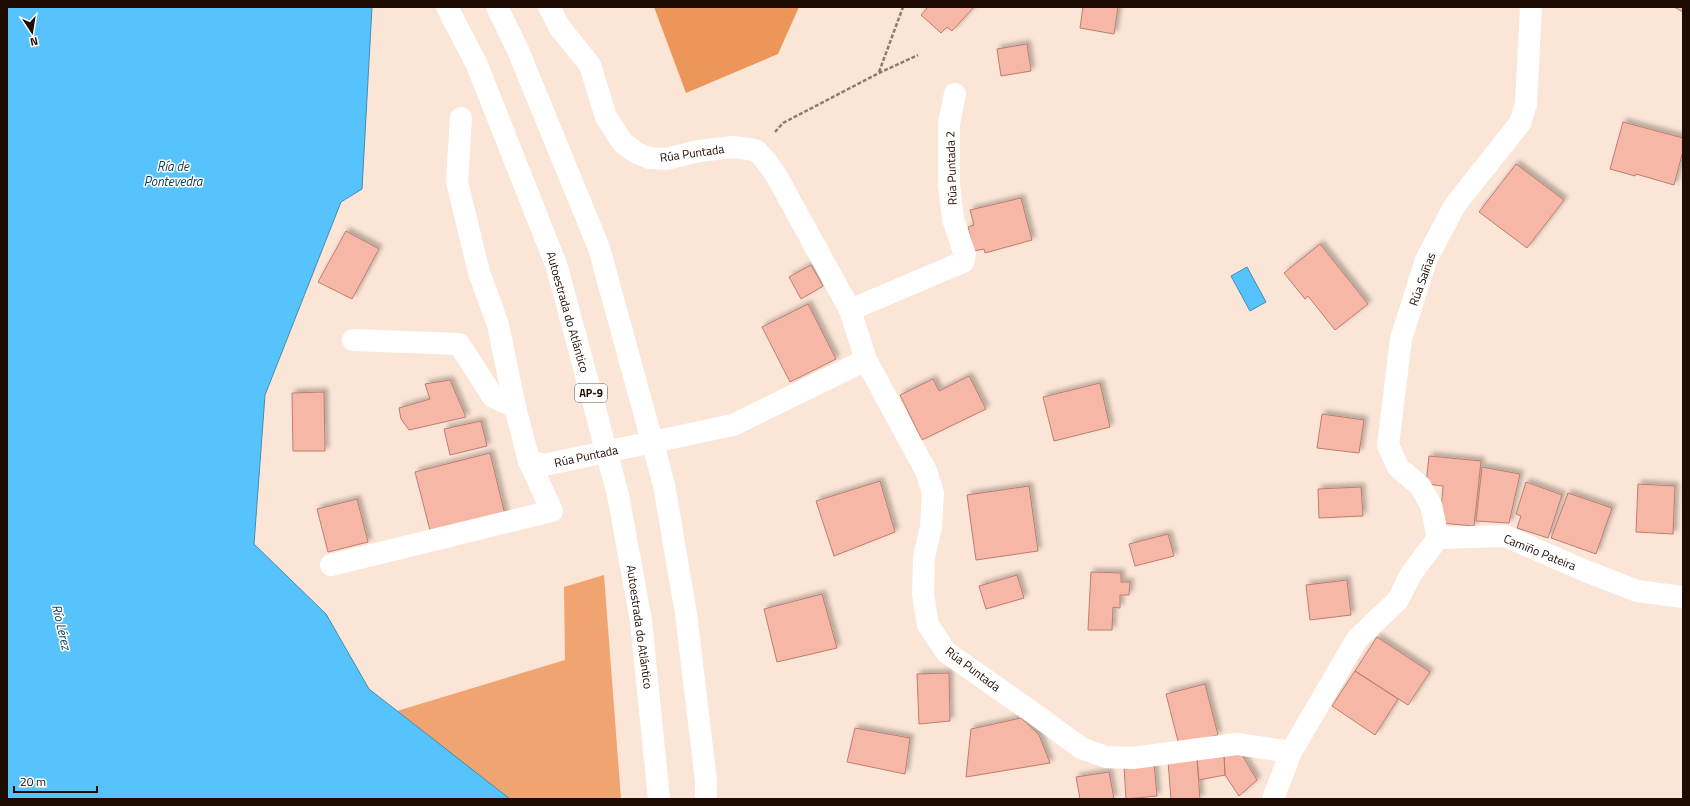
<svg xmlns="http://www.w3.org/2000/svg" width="1690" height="806" font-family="'Titillium Web',sans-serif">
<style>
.green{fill:#f0a46f}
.forest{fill:#ec9659}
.water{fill:#56c3fd;stroke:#458cb1}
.building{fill:#f7b7a7;stroke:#bb7f6f;filter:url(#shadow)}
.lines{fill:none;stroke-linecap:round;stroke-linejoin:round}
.path{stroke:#8f7b6e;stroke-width:2.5;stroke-dasharray:4 2;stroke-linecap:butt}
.minor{stroke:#fff;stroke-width:22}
.motorway{stroke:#fff;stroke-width:22}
.labels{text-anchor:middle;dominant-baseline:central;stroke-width:3;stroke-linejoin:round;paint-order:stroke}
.shield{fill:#fff;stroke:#62544d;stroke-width:1}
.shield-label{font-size:11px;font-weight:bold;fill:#1e0b01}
.street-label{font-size:12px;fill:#1e0b01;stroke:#fff}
.water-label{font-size:13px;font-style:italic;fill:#093a51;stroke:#fff}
</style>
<defs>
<filter id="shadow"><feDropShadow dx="3.5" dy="-3.5" stdDeviation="2" flood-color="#0004"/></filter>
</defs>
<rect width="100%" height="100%" fill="#fbe5d6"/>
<path class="green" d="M604 575 621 799H496L397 711 565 660 564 587Z"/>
<path class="forest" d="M654 7H799L778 54 686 93Z"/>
<path class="water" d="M7 7H372L362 189 341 202 265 395 254 544 326 614 369 689 510 799H7Z
M1247 267 1266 302 1250 311 1231 276Z"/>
<path class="building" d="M928 7H974L952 31 947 27 941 33 921 15Z
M1083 7H1118L1114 34 1080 28Z
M1674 7H1683V12Z
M1027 44 1031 71 1001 76 997 49Z
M1623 122 1683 138V151L1674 185 1636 174 1635 176 1610 169Z
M1516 164 1564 200 1527 248 1479 212Z
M1021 198 1032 240 985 253 984 249 974 251 968 227 974 225 970 210Z
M346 231 379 249 352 299 318 282Z
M1320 244 1368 304 1335 330 1308 296 1305 299 1284 273Z
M811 265 823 286 801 299 789 277Z
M808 304 836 359 790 382 762 327Z
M969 376 986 409 922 440 900 395 933 379 939 391Z
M450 380 466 417 409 430 401 419 399 408 430 399 425 384Z
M1100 383 1110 427 1054 441 1043 397Z
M324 392 325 451H293L292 393Z
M1322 414 1364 420 1359 453 1317 448Z
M481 421 487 446 450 455 444 429Z
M490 453 506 519 432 538 415 472Z
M1429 456 1481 461 1474 526 1440 523 1443 486 1426 484Z
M1482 467 1520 474 1509 523 1476 521Z
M880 481 895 532 834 556 816 501Z
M1526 482 1562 495 1548 538 1517 528 1521 516 1516 514Z
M1638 484 1675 486 1673 534 1636 532Z
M1029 486 1038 551 976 560 967 495Z
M1361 487 1363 516 1319 518 1318 489Z
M1568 493 1612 508 1596 554 1551 538Z
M357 499 368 542 328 552 317 509Z
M1168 534 1174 556 1135 566 1129 544Z
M1091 572 1121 573V582H1130L1129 595H1120V608L1113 607 1112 630H1088Z
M1017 575 1024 598 986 609 979 586Z
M1347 580 1351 615 1310 620 1306 585Z
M822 594 837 648 777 662 764 609Z
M1377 637 1430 672 1408 705 1355 671Z
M1355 671 1398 699 1375 735 1332 706Z
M949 673 950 721 919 724 917 674Z
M1205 684 1218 735 1179 745 1166 694Z
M1021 718 1039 735 1050 763 966 777 971 729Z
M855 728 910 738 905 774 847 762Z
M1224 754 1225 775 1199 780 1197 759Z
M1224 754 1242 755 1257 780 1239 796 1225 775Z
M1197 759 1200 799H1171L1168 761Z
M1154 763 1157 796 1126 799 1124 766Z
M1109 772 1114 799H1080L1076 777Z"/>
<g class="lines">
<path class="path" d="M879 72 903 7
M775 132 783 123 879 73 918 55"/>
<path class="minor" d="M549 7 560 28 590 65 606 117 622 142 635 152 649 158 666 159 699 151 733 147 749 149 757 151 766 161 776 175 850 310 866 360 926 471 933 493 931 527 924 557 923 594 928 625 946 652 1032 712 1081 748 1106 757 1133 758 1237 744 1291 752
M461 118 457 182 479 272 498 325 515 407
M850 310 963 262 965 255 953 219 949 185V123L955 94
M529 461 544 465 733 425 866 360
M1438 538 1431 505 1420 486 1398 467 1388 445 1401 339 1426 260 1455 205 1520 123 1526 104 1531 7
M1438 538 1505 536 1583 570 1637 591 1683 597
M331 565 552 511 529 461 515 407 493 397 459 344 353 340
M1273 799 1291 752 1357 639 1398 600 1411 574 1438 538"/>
<path class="motorway" d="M447 7 477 65 557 267 618 495 641 621 659 799
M497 7 517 48 599 248 664 485 686 614 706 781V799"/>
</g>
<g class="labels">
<rect class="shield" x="575" y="384" width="32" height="18" rx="3"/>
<g class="shield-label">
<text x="591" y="393">AP-9</text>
</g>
<g class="street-label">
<text transform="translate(692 153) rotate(-8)">Rúa Puntada</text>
<text transform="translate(951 168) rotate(-92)">Rúa Puntada 2</text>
<text transform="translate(1422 279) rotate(-70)">Rúa Saíñas</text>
<text transform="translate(568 312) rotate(74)">Autoestrada do Atlántico</text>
<text transform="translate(586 456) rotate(-12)">Rúa Puntada</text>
<text transform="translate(1540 552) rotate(22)">Camiño Pateira</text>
<text transform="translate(640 627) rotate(82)">Autoestrada do Atlántico</text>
<text transform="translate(973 669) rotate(37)">Rúa Puntada</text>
</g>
<g class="water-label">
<text x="173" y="166">Ría de<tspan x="173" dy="15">Pontevedra</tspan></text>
<text transform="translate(62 627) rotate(77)">Río Lérez</text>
</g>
</g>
<rect width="1690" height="806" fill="none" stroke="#1e0b01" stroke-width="16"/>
<g transform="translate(32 32) rotate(168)" stroke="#ffffff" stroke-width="3" paint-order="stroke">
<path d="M0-3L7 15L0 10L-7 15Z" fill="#1e0b01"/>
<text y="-6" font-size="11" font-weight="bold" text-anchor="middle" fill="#1e0b01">N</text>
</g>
<path d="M14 786v6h83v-6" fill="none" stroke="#1e0b01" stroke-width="2"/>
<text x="20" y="786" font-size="12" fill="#1e0b01" stroke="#ffffff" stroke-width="3" paint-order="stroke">20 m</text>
</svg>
